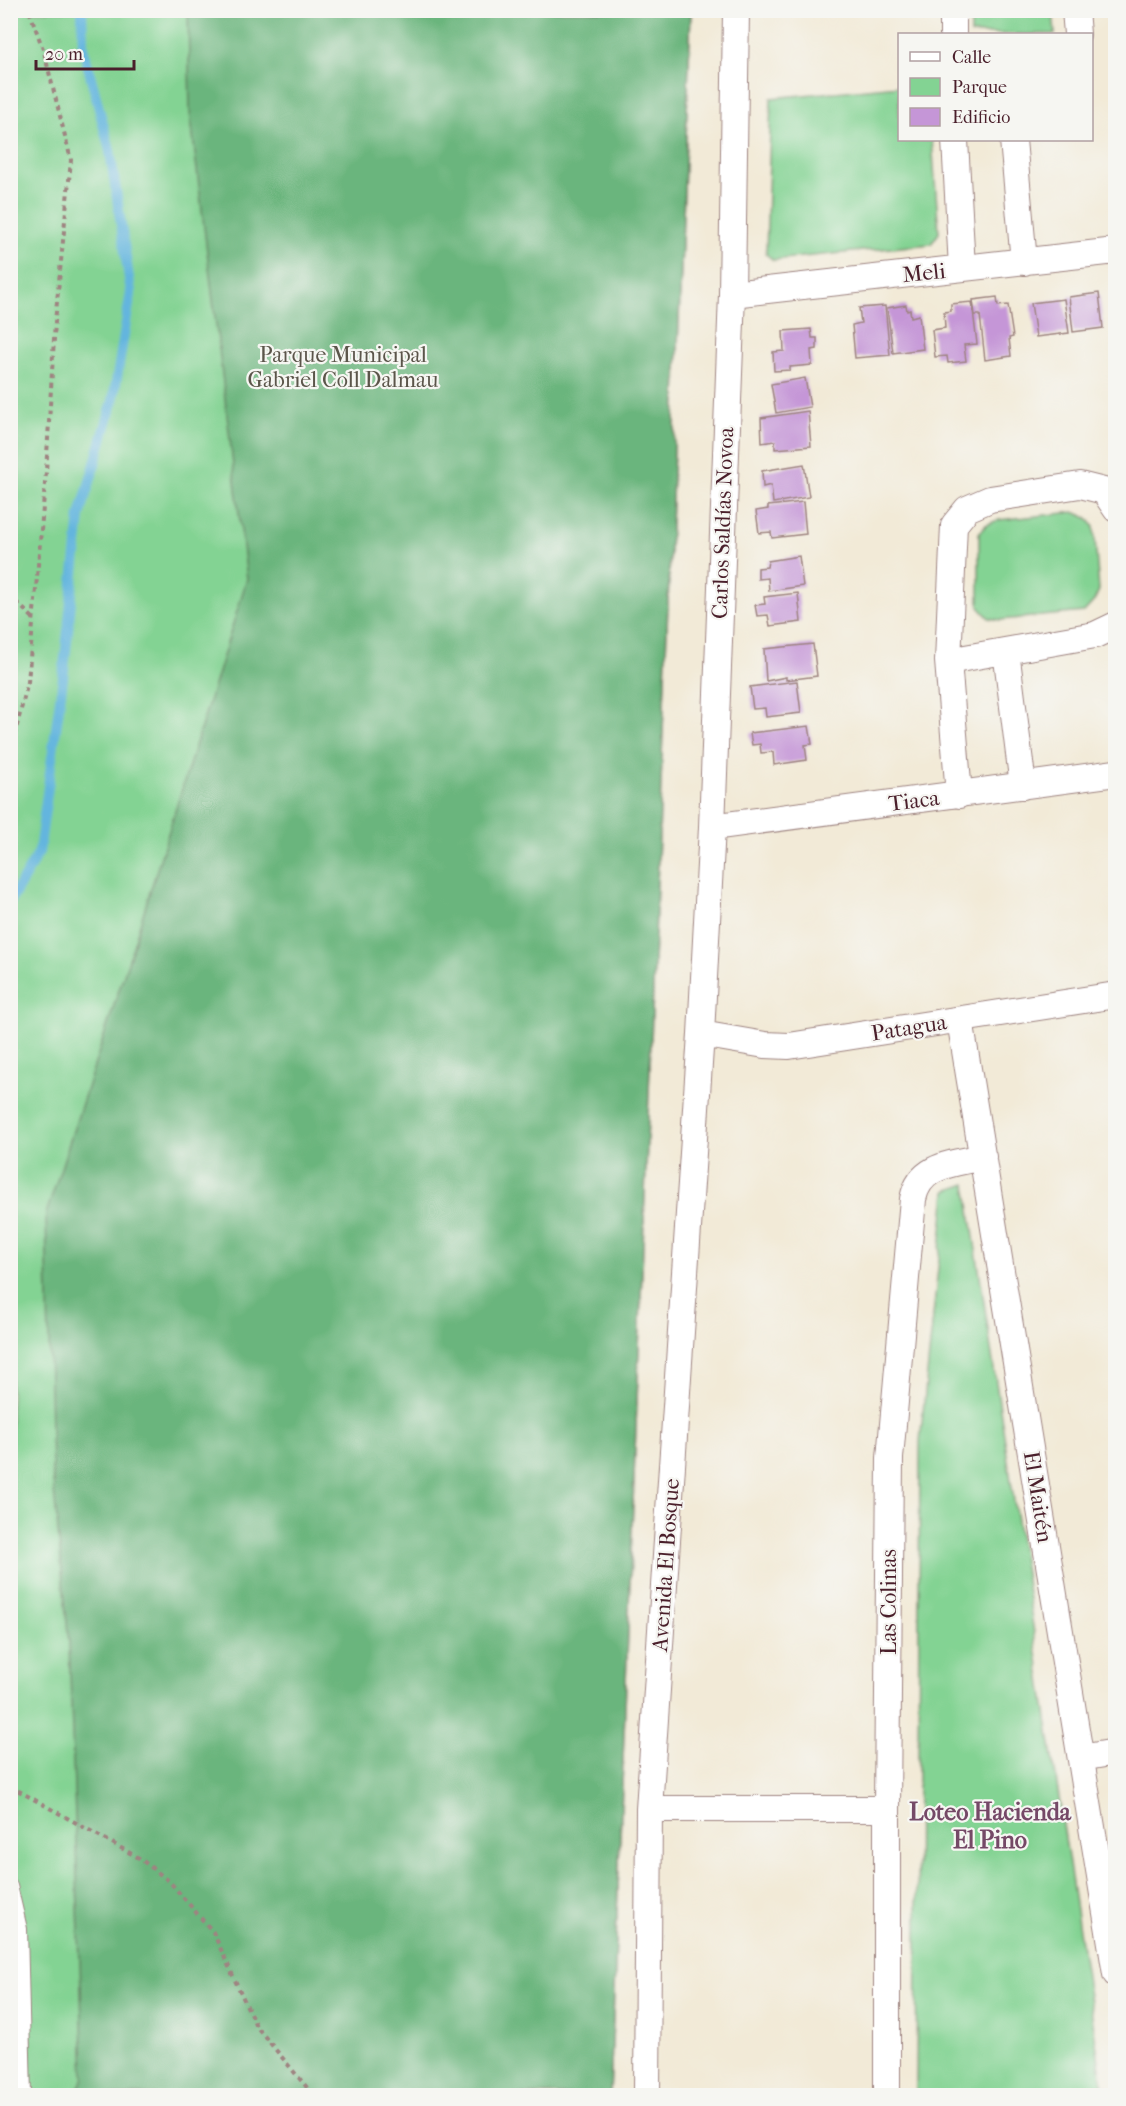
<svg xmlns="http://www.w3.org/2000/svg" width="1126" height="2106" font-family="'IM FELL French Canon',serif">
<style>
.green{fill:#83d393;stroke:#66795f;stroke-width:1.5}
.forest{fill:#6ab57d;stroke:#5a6a54;stroke-width:1.5}
.lines{fill:none;stroke-linecap:round;stroke-linejoin:round}
.stream{stroke:#63b5de;stroke-width:10}
.building{fill:#c596d7}
.lane-casing{stroke:#9e8481;stroke-width:16}
.street-casing{stroke:#9e8481;stroke-width:28}
.path{stroke:#9e8481;stroke-width:4;stroke-dasharray:4.5 4.5;stroke-linecap:butt}
.lane{stroke:#fff;stroke-width:14}
.street{stroke:#fff;stroke-width:26}
.labels{text-anchor:middle;dominant-baseline:central;stroke-width:4.5;stroke-linejoin:round;paint-order:stroke}
.street-label{font-size:22px;fill:#4a1f2b;stroke:#f6f6f2}
.park-label{font-size:22px;fill:#5b554a;stroke:#f6f6f2}
.neighbourhood-label{font-size:24px;font-weight:bold;fill:#754967;stroke:#f6f6f2}
</style>
<rect width="100%" height="100%" fill="#f6f6f2"/>
<filter id="ink" filterUnits="userSpaceOnUse"><feTurbulence type="fractalNoise" baseFrequency=".0167" numOctaves="2"/><feDisplacementMap in="SourceGraphic" scale="12" xChannelSelector="R" yChannelSelector="G"/><feConvolveMatrix kernelMatrix="1 2 1 2 8 2 1 2 1" color-interpolation-filters="sRGB"/></filter>
<filter id="wash" filterUnits="userSpaceOnUse"><feTurbulence type="fractalNoise" baseFrequency=".008" numOctaves="4" result="noise"/><feDisplacementMap in="SourceGraphic" scale="24" xChannelSelector="R" yChannelSelector="G"/><feGaussianBlur stdDeviation="1.35" result="paint"/><feColorMatrix in="noise" values="0 0 0 0 0 0 0 0 0 0 0 0 0 0 0 0 0 1.4 0 .05"/><feComposite in="paint" operator="in"/></filter>
<g filter="url(#wash)">
<rect width="100%" height="100%" fill="#f2ead7"/>
<path class="green" d="M11 11H691L610 2095 11 2096Z
M971 11H1053L1055 34H971Z
M899 86 900 140H932L939 233 931 244 773 260 766 254 771 98Z
M1074 512 1088 518 1094 527 1099 590 1094 601 1084 612 1000 620 989 618 979 607V533L986 525 998 520Z
M966 1184 1104 2095H916L920 1441 946 1191Z"/>
<path class="forest" d="M188 11H691L610 2095H74L84 2078 69 1643 52 1470 46 1214 132 950 247 579 190 112Z"/>
<g class="lines">
<path class="stream" d="M10 902 39 852 63 678 80 516 113 401 131 292 110 151 83 47 82 10"/>
</g>
<g id="blocks">
<path class="building" d="M1099 293 1103 328 1073 332 1069 297Z
M997 297 998 306 1008 305 1013 337 1009 338 1011 356 985 360 980 315H975L973 300Z
M1064 299 1069 333 1036 337 1031 303Z
M972 302 977 344 964 345 966 361 948 363 947 356 935 357 932 330 945 328 944 312 951 311V304Z
M906 305 907 311 910 310 911 317 919 315 923 349 893 353 887 308Z
M885 306 890 355 855 358 852 325 861 323 859 308Z
M811 329 812 338H817V349L811 350 812 365 790 367V370L774 371 773 352 784 351 783 331Z
M805 378 810 407 776 413 771 384Z
M808 411 811 446 775 449V441L762 443 761 418Z
M804 464 809 497 773 503 771 485 763 487 762 471Z
M803 502 806 534 772 538 771 532 759 533 756 511 768 509V506Z
M799 556 803 586 769 591 768 578 758 579V568L767 567 768 561Z
M798 593 801 622 770 626 768 615 757 616 755 605 765 604 764 597Z
M813 644 817 676 786 680V677L766 681 764 649Z
M797 681 801 713 766 717 765 708 753 709 750 687Z
M809 726 812 744 805 745 807 760 774 765 773 752 761 753 760 744 752 745 750 733Z"/>
</g>
</g>
<g filter="url(#ink)">
<use href="#blocks" fill-opacity="0" stroke="#9e8481" stroke-width="1.5"/>
<g class="lines">
<defs>
<path id="lane" d="M10 1886 20 1929 24 2096"/>
<path id="street" d="M1075 10 1077 34
M953 34V10
M955 140 962 268
M1013 140 1024 262
M732 294 1116 251
M1006 651 1023 786
M948 661 1095 635 1116 625
M959 795 948 661 954 525 967 509 990 499 1080 485 1104 491 1116 509
M712 827 1116 773
M960 1020 1116 1974
M701 1034 765 1045 789 1046 1116 995
M1081 1758 1116 1752
M649 1809H887
M647 2096 649 1809 701 1034 712 827 732 294 736 10
M887 2096V1809L890 1458 913 1199C920 1164 953 1164 983 1157"/>
</defs>
<use href="#lane" class="lane-casing"/>
<use href="#street" class="street-casing"/>
<path class="path" d="M10 596 33 618
M10 753 28 682 46 472 55 322 71 160 44 52 29 10
M10 1786 139 1858 169 1881 213 1932 256 2026 314 2096"/>
<use href="#lane" class="lane"/>
<use href="#street" class="street"/>
</g>
</g>
<g class="labels">
<g class="street-label">
<text transform="translate(924 273) rotate(-6)">Meli</text>
<text transform="translate(723 523) rotate(-88)">Carlos Saldías Novoa</text>
<text transform="translate(914 801) rotate(-7)">Tiaca</text>
<text transform="translate(909 1028) rotate(-9)">Patagua</text>
<text transform="translate(1038 1497) rotate(81)">El Maitén</text>
<text transform="translate(666 1565) rotate(-86)">Avenida El Bosque</text>
<text transform="translate(889 1602) rotate(-90)">Las Colinas</text>
</g>
<g class="park-label">
<text x="343" y="355">Parque Municipal<tspan x="343" dy="25">Gabriel Coll Dalmau</tspan></text>
</g>
<g class="neighbourhood-label">
<text x="990" y="1812">Loteo Hacienda<tspan x="990" dy="28">El Pino</tspan></text>
</g>
</g>
<rect width="1126" height="2106" fill="none" stroke="#f6f6f2" stroke-width="36"/>
<rect x="898" y="33" width="195" height="108" fill="#f6f6f2" stroke="#b1a0a2" stroke-width="1.5"/>
<rect x="910" y="52" width="30" height="9" fill="#ffffff" stroke="#b1a0a2" stroke-width="1.5"/>
<text x="952" y="63" font-size="18" fill="#4a1f2b">Calle</text>
<rect x="910" y="78" width="30" height="18" fill="#83d393" stroke="#b1a0a2" stroke-width="1.5"/>
<text x="952" y="93" font-size="18" fill="#4a1f2b">Parque</text>
<rect x="910" y="108" width="30" height="18" fill="#c596d7" stroke="#b1a0a2" stroke-width="1.5"/>
<text x="952" y="123" font-size="18" fill="#4a1f2b">Edificio</text>
<path d="M36 60v9h98v-9" fill="none" stroke="#4a1f2b" stroke-width="3"/>
<text x="45" y="60" font-size="18" fill="#4a1f2b" stroke="#f6f6f2" stroke-width="4.5" paint-order="stroke">20 m</text>
</svg>
